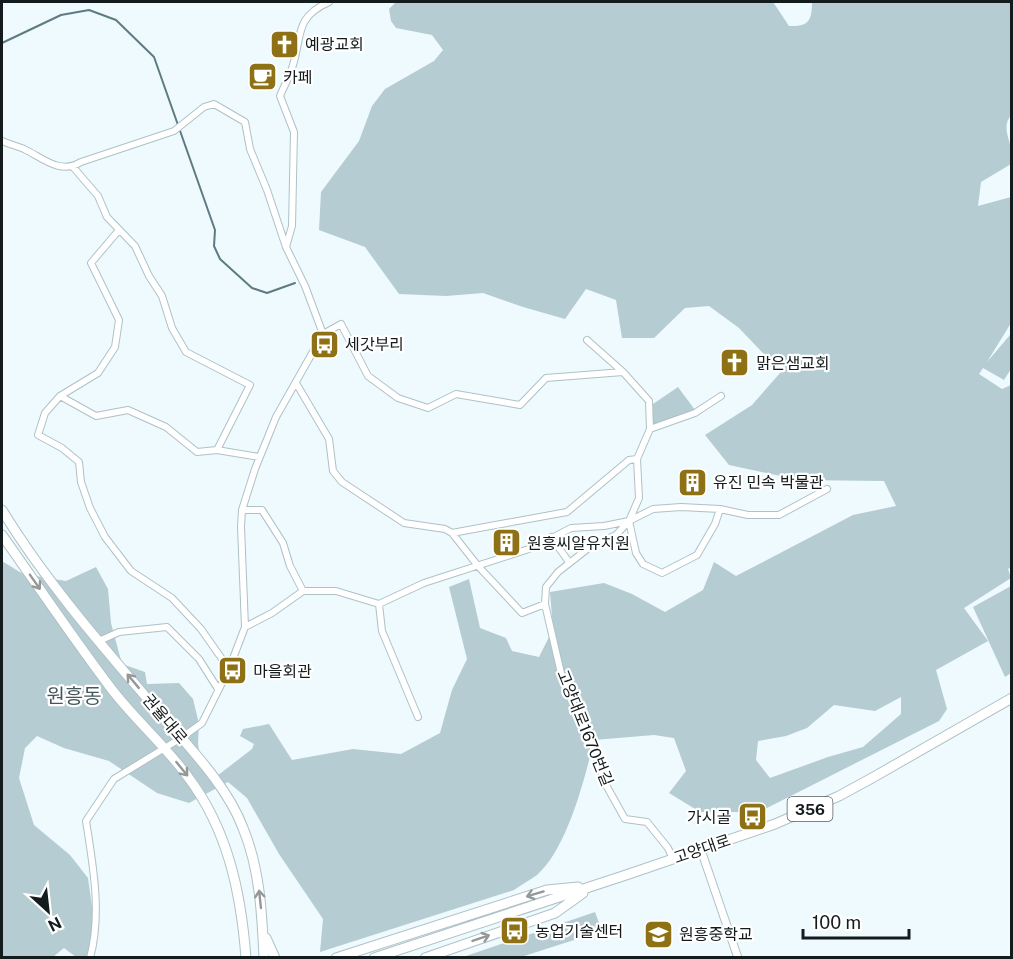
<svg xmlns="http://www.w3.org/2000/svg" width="1013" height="959" font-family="'Public Sans','Noto Sans KR',sans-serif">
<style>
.green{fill:#b5ccd2;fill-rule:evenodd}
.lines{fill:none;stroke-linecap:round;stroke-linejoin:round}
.stream{stroke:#5f7b82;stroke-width:2}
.minor-casing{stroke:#aec2c6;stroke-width:8}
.tertiary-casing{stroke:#aec2c6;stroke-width:9}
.primary-casing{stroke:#aec2c6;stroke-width:11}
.minor{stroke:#fff;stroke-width:6}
.tertiary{stroke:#fff;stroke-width:7}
.primary{stroke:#fff;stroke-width:9}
.oneway{stroke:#959899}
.labels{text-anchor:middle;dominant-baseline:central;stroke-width:4.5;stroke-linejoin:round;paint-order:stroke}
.shield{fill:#fff;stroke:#5a5f61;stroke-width:1.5}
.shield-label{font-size:15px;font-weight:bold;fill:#141b1d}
.poi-label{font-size:16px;fill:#141b1d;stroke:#fff;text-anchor:start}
.street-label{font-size:16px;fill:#141b1d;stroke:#fff}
.quarter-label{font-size:20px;fill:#46575b;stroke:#fff}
</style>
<rect width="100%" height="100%" fill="#eefafd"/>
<path class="green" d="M396 2H773L789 26C809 27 812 20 812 2H1011L1012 114C1002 125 1008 135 1011 148 1012 153 1011 159 1011 164L981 182 978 206 1011 197V323L987 362 1010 335 1011 337V369L1004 380 983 368 979 374 1002 389 1011 385 1012 567 1008 569 1011 578 964 608 988 641 936 670 947 709 939 721 759 812H700L669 793 686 771 674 738 654 735 594 740C585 778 567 849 537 875 530 880 521 885 514 890L320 952 323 919 279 854 247 798 228 782 189 803 157 793 109 761 64 748 37 736 25 748 19 778 34 825 70 855 88 878 96 935 89 957H76L64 948 53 957H2V561L23 574 66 581 96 567 108 589 111 623 122 664 145 672 147 684 179 683 193 699 199 724 198 744 202 767 217 776 252 749 254 744 240 736 243 729 269 724 292 760 353 749 401 754 440 733 452 690 467 659 449 587 469 579 480 628 506 638 512 651 539 657 553 629 550 592 604 583 632 594 665 612 703 590 714 562 736 576 853 515 896 506 884 481 799 480 729 465 705 435 752 405 781 372 739 328 709 306 685 308 654 338H622L616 300 586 289 565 319 523 307 483 293 446 296 399 294 365 247 319 230 321 192 359 141 372 106 385 89 434 61 443 50 432 35 396 28 391 21 389 9ZM901 697V714L863 747 828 757 770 778 756 760 758 741 786 736 807 728 834 705 875 711Z
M678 387 695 410 653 425V404Z
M1011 586V673L1005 677 973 607Z
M595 912 602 931 521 957H463Z"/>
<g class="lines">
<path class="stream" d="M2 43 61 15 89 10 116 20 154 57 215 230 214 246 220 259 252 288 267 293 295 283"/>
<defs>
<path id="minor" d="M2 141C9 144 17 146 24 149 43 158 60 175 81 162L174 131 204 107 214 104 245 122 250 149 267 190 286 247 305 286 323 334 276 417 255 469 242 510 241 527 245 627 229 669 202 723 181 738 114 779 86 821C93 865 102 914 90 958
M73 167 98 196 107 217 135 246 149 276 162 296 172 328 186 352 250 385 217 450 259 457
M119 230 91 263 119 320 115 347 98 373 60 396 45 413 38 435 62 448 79 462 81 482 90 508 105 537 131 571 172 598 201 629 229 669
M286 247 292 226 294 132 280 96C284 86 290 76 293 65 302 35 295 17 329 2
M323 334 341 324 368 376 398 398 428 408 456 394 520 405 546 378 623 372 649 401 650 429 637 459 639 498 629 521 616 535 590 547 558 572 546 587 545 604 563 682 589 736 606 785 625 819 647 822 668 848 673 859
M587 340 623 372
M296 383 329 439 333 471 342 482 404 523 445 529 452 533 567 512 629 460 637 459
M60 396 96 416 128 410 166 427 197 452 217 450
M650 429 695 413 721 396
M242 510H262L283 543 290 566 303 591
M629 521 636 553 643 564 662 573 697 555 715 524 720 509
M452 533 478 566 522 613 545 604
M551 537 569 562
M379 604 382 631 418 717
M245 627 272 613 303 591H336L379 604 424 583 535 547 571 528 604 526 629 521 653 509 681 507 720 509 748 515H779L827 489
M99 641 119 632 167 627 199 659 218 689"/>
<path id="tertiary" d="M701 850 738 958"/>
<path id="primary" d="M2 510C46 582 103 647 158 711 187 745 227 785 243 828 260 869 262 914 264 958
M2 535C38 586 73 638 110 687 134 719 165 745 188 777 228 830 241 893 246 958
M266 938 275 958
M336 958 547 890 578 887
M374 958 629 874 775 824 839 796 872 778 1012 698
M425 958 555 913 583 893"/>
</defs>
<use href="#minor" class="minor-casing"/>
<use href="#tertiary" class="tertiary-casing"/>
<use href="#primary" class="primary-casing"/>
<use href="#minor" class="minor"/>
<use href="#tertiary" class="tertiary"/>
<use href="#primary" class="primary"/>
</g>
<defs><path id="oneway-shaft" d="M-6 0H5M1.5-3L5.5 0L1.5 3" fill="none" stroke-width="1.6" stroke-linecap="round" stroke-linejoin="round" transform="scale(1.5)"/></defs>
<g class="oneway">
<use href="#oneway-shaft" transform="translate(35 582) rotate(55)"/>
<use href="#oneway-shaft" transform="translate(133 681) rotate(-130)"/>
<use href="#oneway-shaft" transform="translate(182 769) rotate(51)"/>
<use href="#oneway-shaft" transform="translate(535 894) rotate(163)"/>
<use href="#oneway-shaft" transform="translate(260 899) rotate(-96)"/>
<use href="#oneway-shaft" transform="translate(481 938) rotate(-19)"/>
</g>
<defs>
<symbol id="church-square" viewBox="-11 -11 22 22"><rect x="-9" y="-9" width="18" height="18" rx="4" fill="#8e7114" stroke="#fff"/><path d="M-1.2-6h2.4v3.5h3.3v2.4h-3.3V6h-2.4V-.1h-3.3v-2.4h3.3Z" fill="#fff"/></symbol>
<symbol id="cafe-square" viewBox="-11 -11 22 22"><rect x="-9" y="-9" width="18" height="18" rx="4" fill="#8e7114" stroke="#fff"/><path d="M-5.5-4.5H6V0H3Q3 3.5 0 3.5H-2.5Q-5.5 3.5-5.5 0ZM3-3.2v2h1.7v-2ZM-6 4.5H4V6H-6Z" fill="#fff"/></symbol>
<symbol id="bus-square" viewBox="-11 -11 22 22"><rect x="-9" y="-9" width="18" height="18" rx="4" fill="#8e7114" stroke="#fff"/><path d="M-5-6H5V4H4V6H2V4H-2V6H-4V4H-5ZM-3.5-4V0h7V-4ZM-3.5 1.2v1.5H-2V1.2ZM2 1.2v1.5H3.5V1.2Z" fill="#fff"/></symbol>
<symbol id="building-square" viewBox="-11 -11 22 22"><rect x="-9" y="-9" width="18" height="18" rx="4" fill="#8e7114" stroke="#fff"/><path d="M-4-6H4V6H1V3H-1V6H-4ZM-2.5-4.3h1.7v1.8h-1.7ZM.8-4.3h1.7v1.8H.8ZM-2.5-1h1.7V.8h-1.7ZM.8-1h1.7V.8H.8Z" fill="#fff"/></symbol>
<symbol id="school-square" viewBox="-11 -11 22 22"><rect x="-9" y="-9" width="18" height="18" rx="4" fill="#8e7114" stroke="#fff"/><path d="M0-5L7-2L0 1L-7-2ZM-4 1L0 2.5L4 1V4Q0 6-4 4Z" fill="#fff"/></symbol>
</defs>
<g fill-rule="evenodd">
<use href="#church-square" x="268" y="28" width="33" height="33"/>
<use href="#cafe-square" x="246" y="60" width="33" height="33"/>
<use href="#bus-square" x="308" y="328" width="33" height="33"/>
<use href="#church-square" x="718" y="346" width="33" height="33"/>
<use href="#building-square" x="676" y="466" width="33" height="33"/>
<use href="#building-square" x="490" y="526" width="33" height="33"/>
<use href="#bus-square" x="216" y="654" width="33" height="33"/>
<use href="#bus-square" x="736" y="800" width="33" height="33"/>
<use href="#bus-square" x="498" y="914" width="33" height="33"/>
<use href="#school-square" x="642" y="918" width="33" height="33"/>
</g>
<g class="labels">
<rect class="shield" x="787.5" y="797" width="45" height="24" rx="4.5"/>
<g class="shield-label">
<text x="810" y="809">356</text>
</g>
<g class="poi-label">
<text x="305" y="44">예광교회</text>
<text x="283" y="77">카페</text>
<text x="345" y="344">세갓부리</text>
<text x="756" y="363">맑은샘교회</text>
<text x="713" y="482">유진 민속 박물관</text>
<text x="527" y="543">원흥씨알유치원</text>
<text x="253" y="671">마을회관</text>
<text x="731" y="817" text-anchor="end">가시골</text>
<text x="535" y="931">농업기술센터</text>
<text x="679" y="934">원흥중학교</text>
</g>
<g class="street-label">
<text transform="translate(165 719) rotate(50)">권율대로</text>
<text transform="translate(585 728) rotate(68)">고양대로1670번길</text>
<text transform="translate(702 849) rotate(-19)">고양대로</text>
</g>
<g class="quarter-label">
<text x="74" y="696">원흥동</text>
</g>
</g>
<rect width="1013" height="959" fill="none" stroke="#141b1d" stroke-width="6"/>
<g transform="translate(48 911) rotate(153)" stroke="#ffffff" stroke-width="4.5" paint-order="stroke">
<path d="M0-4.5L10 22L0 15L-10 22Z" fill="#141b1d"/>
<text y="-9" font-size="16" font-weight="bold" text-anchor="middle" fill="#141b1d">N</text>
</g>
<path d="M803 929v9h106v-9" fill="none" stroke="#141b1d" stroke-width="3"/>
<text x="812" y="929" font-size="18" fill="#141b1d" stroke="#ffffff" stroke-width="4.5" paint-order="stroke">100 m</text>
</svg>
